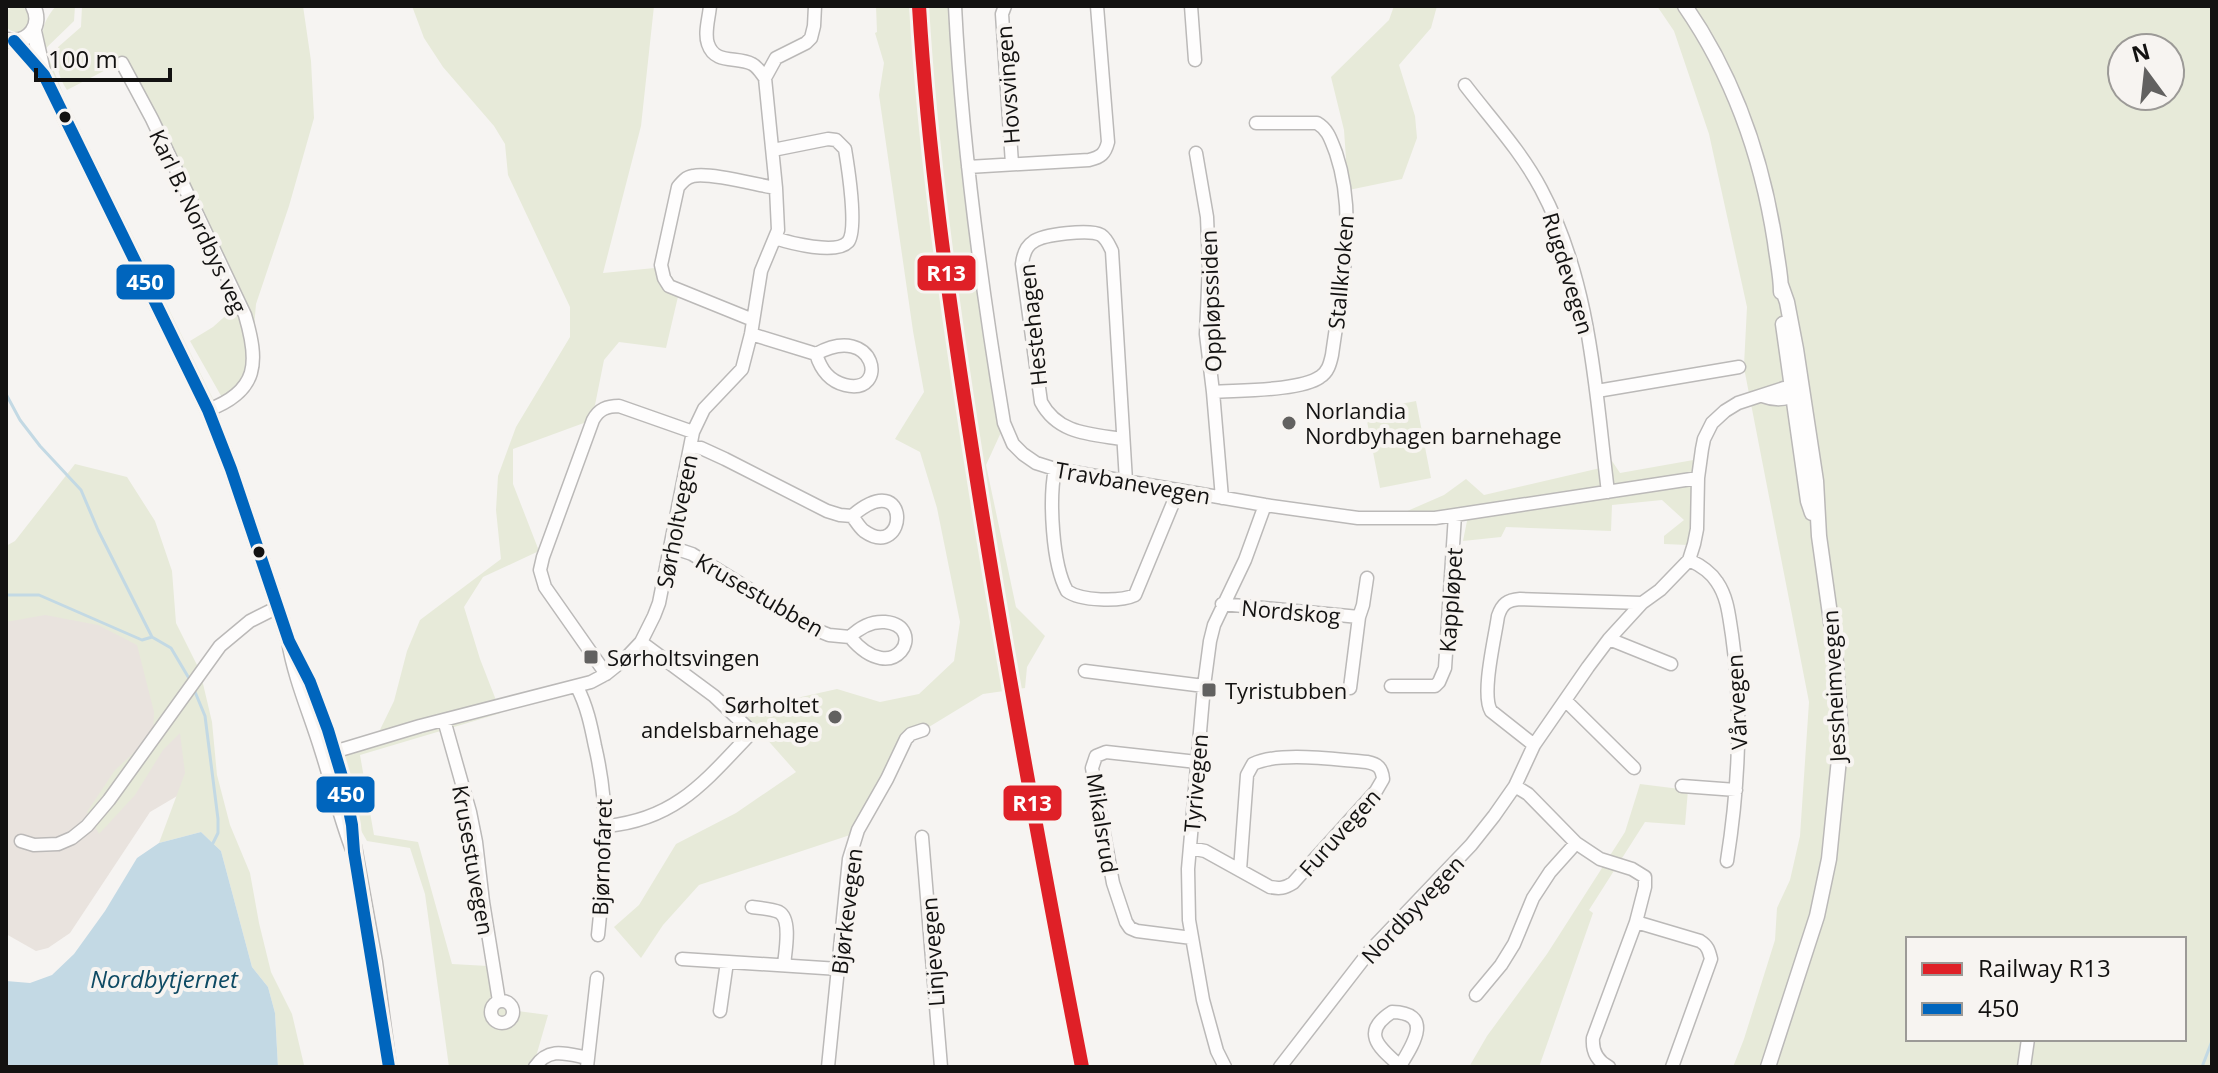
<svg xmlns="http://www.w3.org/2000/svg" width="2218" height="1073" font-family="'Open Sans',sans-serif">
<style>
.built{fill:#e9e3de}
.green{fill:#e7ead9;fill-rule:evenodd}
.water{fill:#c3d9e4}
.lines{fill:none;stroke-linecap:round;stroke-linejoin:round}
.stream{stroke:#c3d9e4;stroke-width:3}
.minor-casing{stroke:#bbb9b8;stroke-width:15}
.major-casing{stroke:#bbb9b8;stroke-width:17}
.minor{stroke:#fefdfd;stroke-width:12}
.major{stroke:#fefdfd;stroke-width:14}
.bus-1-casing{stroke:#f7f4f1;stroke-width:18}
.bus-1{stroke:#0065bd;stroke-width:12}
.rail-1-casing{stroke:#f7f4f1;stroke-width:20}
.rail-1{stroke:#df2027;stroke-width:14}
.bus-dot{fill:#131211;stroke:#f7f4f1;stroke-width:3}
.poi-dot{fill:#626160;stroke:#f7f4f1;stroke-width:3}
.labels{text-anchor:middle;dominant-baseline:central;stroke-width:8;stroke-linejoin:round;paint-order:stroke}
.street-label{font-size:22px;fill:#131211;stroke:#f7f4f1}
.poi-label{font-size:22px;fill:#131211;stroke:#f7f4f1;text-anchor:start}
.water-label{font-size:24px;font-style:italic;fill:#0e4a63;stroke:#f7f4f1}
.line-badge{stroke:#f7f4f1;stroke-width:3}
.badge-label{font-size:22px;text-anchor:middle;font-weight:bold;fill:#fff}
</style>
<rect width="100%" height="100%" fill="#f6f4f2"/>
<path class="built" d="M40 607 171 639 189 789 150 812 70 933 48 948 36 951 6 934V611Z"/>
<path class="green" d="M56 6H75L74 21 43 51C41 31 43 21 56 6Z
M82 6H303L311 61 314 118 289 206 256 304 252 351 244 388 224 401 190 341 213 327 242 301 125 60 67 90C58 77 56 63 57 48L81 27Z
M412 6H654L641 126 603 273 665 267 680 288 666 348 619 342 604 360 592 420 513 449V484L539 551 483 577 464 607 480 659 501 713 360 755 374 835 418 842 452 964 488 966 503 1009 548 1015 533 1067H449L425 894 410 848 367 841 347 806 339 754 377 736 394 701 407 651 420 620 501 559 496 510 498 476 516 427 570 337V307L508 175 505 144 494 126 443 67 424 38Z
M876 6H963L960 58 977 272 991 379 1003 428 986 465 1016 607 1045 636 1027 667 1025 688 983 694 924 730 902 753 880 802 850 835 699 885 663 925 641 958 614 927 639 905 676 844 736 813 796 772 747 717 792 699 837 689 880 702 919 694 954 661 960 622 937 508 920 452 895 439 924 392 913 331 879 95 884 63 875 33 877 32Z
M1394 6H1437L1431 28 1399 65 1415 116 1417 138 1402 179 1344 191 1346 159 1344 130 1331 77 1389 20Z
M1657 6H2212V1067H1733L1744 1039 1775 940 1777 908 1790 880 1800 836 1809 702 1745 373 1740 366 1744 365 1747 307 1709 134 1674 31ZM2122 48H2170V96H2122ZM1908 939H2184V1039H1908Z
M4 19a13 13 0 1 1 26 0a13 13 0 1 1-26 0Z
M46 57 49 59 65 98 213 399 209 398 50 74Z
M1416 401 1431 478 1380 488 1365 411Z
M1699 459 1701 524 1688 545 1664 544V536L1684 520 1662 500 1612 505 1611 531 1506 527 1501 537 1463 541 1468 516 1389 519 1444 495 1466 479 1484 495 1609 466V460L1612 461 1620 473Z
M75 464 127 477 155 521 172 571 176 623 200 671 212 722 217 775 230 825 250 873 259 923 271 972 292 1014 304 1065 309 1067H278L275 1013 268 987 252 967 221 851 201 832 159 843 185 773 180 733 163 750 135 795 99 834 87 812 115 770 153 735 154 712 137 645 98 625 45 615 6 622V546L15 541Z
M1640 784 1688 790 1685 825 1645 822 1589 910 1593 913 1539 1067H1469L1487 1036 1547 954 1625 832Z"/>
<path class="water" d="M201 832 221 851 252 967 268 987 275 1013 278 1067H6V981L30 983 52 975 74 954 105 911 137 858 159 843Z"/>
<g class="lines">
<path class="stream" d="M6 394 20 420 40 446 81 490 98 530 152 637 171 648 190 680
M6 595H39L142 640 152 637
M193 687 205 716 218 819V833L213 843
M2202 1067 2212 1041"/>
<defs>
<path id="minor" d="M710 6C709 18 704 33 708 44 715 65 737 56 752 64 758 67 761 73 765 78
M955 6C962 145 981 285 1004 423L1013 444 1023 454 1036 463 1055 469 1265 505 1358 518H1435L1698 478
M1005 6 1002 14 1012 164
M1191 6 1195 60
M122 63 152 119 245 315C259 362 259 391 208 410
M1465 85C1491 119 1521 151 1541 189 1591 283 1595 388 1608 492
M773 150 828 139 836 140 845 149C848 167 858 230 848 242 836 255 790 243 775 238
M1196 153 1207 217 1209 265 1206 334 1213 392 1222 498
M968 167 1089 160C1101 157 1105 154 1108 142L1097 6
M753 320 669 286 664 278 661 265 678 187C682 182 686 177 693 176 710 172 757 185 776 188
M751 334 816 354C821 370 829 381 845 385 890 396 876 321 816 354
M1597 391 1739 367
M1213 392C1239 390 1300 391 1320 377 1328 372 1330 364 1332 355 1341 289 1358 218 1336 153 1331 141 1329 130 1317 123H1256
M1762 396C1775 401 1788 400 1801 393
M1122 439C1090 434 1058 434 1041 402L1022 264C1023 256 1025 247 1033 242 1043 234 1090 229 1101 235 1107 239 1109 245 1112 251L1126 481
M690 447 701 448 725 459 827 511 840 515 852 516C856 521 859 527 864 531 908 562 912 465 852 516
M1055 469C1049 499 1052 564 1067 591 1081 601 1120 602 1135 595L1178 491
M671 547 692 554 814 629 829 635 850 637C895 691 929 626 885 622 871 621 860 627 850 637
M1689 560C1700 565 1710 571 1717 582 1728 598 1729 617 1732 635 1743 711 1739 785 1727 861
M1222 604 1359 617
M1609 639 1671 664
M1085 671 1204 686
M606 674 545 587 540 570 543 557 593 420C599 409 607 406 619 406L693 432
M1391 686H1435L1439 682 1445 668 1455 515
M577 687C587 706 591 726 595 746 611 814 605 866 598 935
M1350 688 1359 617 1363 605 1367 578
M1565 700 1634 768
M444 720 470 812 476 842 483 902 499 1001
M1534 745 1491 711C1481 694 1495 638 1498 616 1502 604 1507 600 1520 599L1642 603
M327 754 420 726 591 682 606 674 626 658 641 642 654 616 659 603 693 432 704 409 742 369 751 334 761 271 778 230 776 188 765 78 776 58 806 43 811 38 814 26 815 6
M1515 786 1528 794 1576 843 1600 859 1632 869 1645 877V887L1636 922 1593 1038C1592 1051 1597 1061 1609 1067
M1682 786 1736 790
M607 826C677 819 706 780 752 732L714 696 641 642
M922 837 941 1067
M21 841 34 845 58 844 72 838 87 826 109 800 220 646 250 621 278 607
M1190 848 1205 851 1270 887C1280 889 1285 888 1293 883L1376 791 1383 779C1382 768 1378 764 1367 762 1337 760 1280 751 1253 764L1247 775 1240 870
M752 907C760 908 772 909 779 912 792 919 785 953 784 965
M1636 922 1700 941C1708 946 1709 951 1711 959L1672 1067
M1192 938 1137 931 1130 928 1126 922 1113 883 1092 768 1096 756 1106 752 1197 762
M682 959 839 969
M1476 995 1501 965 1514 944 1533 898 1550 872 1576 843
M491 1012a11 11 0 1 1 22 0a11 11 0 1 1-22 0Z
M720 1011 727 962
M535 1067C549 1046 567 1054 588 1058
M587 1067 597 978
M828 1067 849 859 858 830 887 779 906 739 911 734 923 730
M1225 1067 1217 1051 1203 1000 1189 920 1188 869 1204 686 1210 641 1214 625 1245 560 1265 505
M1280 1067 1369 952 1471 845 1494 816 1515 786 1534 745 1588 667 1609 639 1642 603 1660 590 1689 560 1694 544 1697 529 1698 478 1702 449 1704 439 1712 423 1725 411 1738 403 1784 388 1799 390
M1399 1067 1400 1066C1412 1046 1435 1013 1392 1012 1359 1033 1381 1049 1400 1066
M2024 1067 2028 1039"/>
<path id="major" d="M1685 6C1734 77 1762 158 1775 242 1777 259 1781 275 1781 292
M34 31 43 71
M8 40C29 44 43 25 33 6
M14 41 44 75 208 410 231 469 289 641C295 678 311 714 322 750 333 784 341 819 354 852
M1783 324 1808 501 1812 513
M311 688 334 753 350 813
M354 846 375 962 389 1067
M1768 1067 1817 916 1829 859 1839 759 1840 723 1835 650 1819 536 1816 481 1796 349 1787 302 1781 285"/>
</defs>
<use href="#minor" class="minor-casing"/>
<use href="#major" class="major-casing"/>
<use href="#minor" class="minor"/>
<use href="#major" class="major"/>
<defs>
<path id="bus-1" d="M14 41 44 75 208 410 231 469 289 641 310 682 328 730 343 780 352 825 354 852 389 1067"/>
</defs>
<use href="#bus-1" class="bus-1-casing"/>
<use href="#bus-1" class="bus-1"/>
<defs>
<path id="rail-1" d="M919 6C928 155 949 302 972 449 1004 656 1042 862 1082 1067"/>
</defs>
<use href="#rail-1" class="rail-1-casing"/>
<use href="#rail-1" class="rail-1"/>
</g>
<g class="bus-dot">
<circle cx="65" cy="117" r="7"/>
<circle cx="259" cy="552" r="7"/>
</g>
<g class="poi-dot">
<circle cx="1289" cy="423" r="8"/>
<rect x="583" y="649" width="16" height="16" rx="4"/>
<rect x="1201" y="682" width="16" height="16" rx="4"/>
<circle cx="835" cy="717" r="8"/>
</g>
<g class="labels">
<g class="street-label">
<text transform="translate(1007 85) rotate(-94)">Hovsvingen</text>
<text transform="translate(199 221) rotate(65)">Karl B. Nordbys veg</text>
<text transform="translate(1340 272) rotate(-85)">Stallkroken</text>
<text transform="translate(1569 273) rotate(73)">Rugdevegen</text>
<text transform="translate(1210 301) rotate(-92)">Oppløpssiden</text>
<text transform="translate(1032 325) rotate(-96)">Hestehagen</text>
<text transform="translate(1133 482) rotate(10)">Travbanevegen</text>
<text transform="translate(676 521) rotate(-79)">Sørholtvegen</text>
<text transform="translate(760 594) rotate(30)">Krusestubben</text>
<text transform="translate(1450 600) rotate(-86)">Kappløpet</text>
<text transform="translate(1291 611) rotate(5)">Nordskog</text>
<text transform="translate(1833 686) rotate(-93)">Jessheimvegen</text>
<text transform="translate(1736 702) rotate(-93)">Vårvegen</text>
<text transform="translate(1195 783) rotate(-85)">Tyrivegen</text>
<text transform="translate(1103 823) rotate(81)">Mikalsrud</text>
<text transform="translate(1339 832) rotate(-48)">Furuvegen</text>
<text transform="translate(601 857) rotate(-88)">Bjørnofaret</text>
<text transform="translate(474 860) rotate(80)">Krusestuvegen</text>
<text transform="translate(1412 909) rotate(-47)">Nordbyvegen</text>
<text transform="translate(846 911) rotate(-83)">Bjørkevegen</text>
<text transform="translate(932 952) rotate(-94)">Linjevegen</text>
</g>
<g class="poi-label">
<text x="1305" y="410">Norlandia<tspan x="1305" dy="25">Nordbyhagen barnehage</tspan></text>
<text x="607" y="657">Sørholtsvingen</text>
<text x="1225" y="690">Tyristubben</text>
<text x="819" y="704" text-anchor="end">Sørholtet<tspan x="819" dy="25">andelsbarnehage</tspan></text>
</g>
<g class="water-label">
<text x="164" y="978">Nordbytjernet</text>
</g>
</g>
<g class="line-badge">
<rect x="916" y="254" width="61" height="38" rx="8" fill="#df2027"/>
<rect x="115" y="263" width="61" height="38" rx="8" fill="#0065bd"/>
<rect x="315" y="775" width="61" height="39" rx="8" fill="#0065bd"/>
<rect x="1002" y="784" width="61" height="38" rx="8" fill="#df2027"/>
</g>
<g class="badge-label">
<text x="946" y="281">R13</text>
<text x="145" y="290">450</text>
<text x="346" y="802">450</text>
<text x="1032" y="811">R13</text>
</g>
<rect width="2218" height="1073" fill="none" stroke="#131211" stroke-width="16"/>
<rect x="1906" y="937" width="280" height="104" fill="#f7f4f1" stroke="#9c9a97" stroke-width="2"/>
<rect x="1922" y="963" width="40" height="12" fill="#df2027" stroke="#9c9a97" stroke-width="2"/>
<text x="1978" y="977" font-size="24" fill="#131211">Railway R13</text>
<rect x="1922" y="1003" width="40" height="12" fill="#0065bd" stroke="#9c9a97" stroke-width="2"/>
<text x="1978" y="1017" font-size="24" fill="#131211">450</text>
<g transform="translate(2146 72) rotate(345)"><circle r="38" fill="#f7f4f1" stroke="#9c9a97" stroke-width="2"/>
<path d="M0-6L14 30L0 20L-14 30Z" fill="#626160"/>
<text y="-12" font-size="22" font-weight="bold" text-anchor="middle" fill="#131211">N</text>
</g>
<path d="M36 68v12h134v-12" fill="none" stroke="#131211" stroke-width="4"/>
<text x="48" y="68" font-size="24" fill="#131211" stroke="#f7f4f1" stroke-width="6" paint-order="stroke">100 m</text>
</svg>
